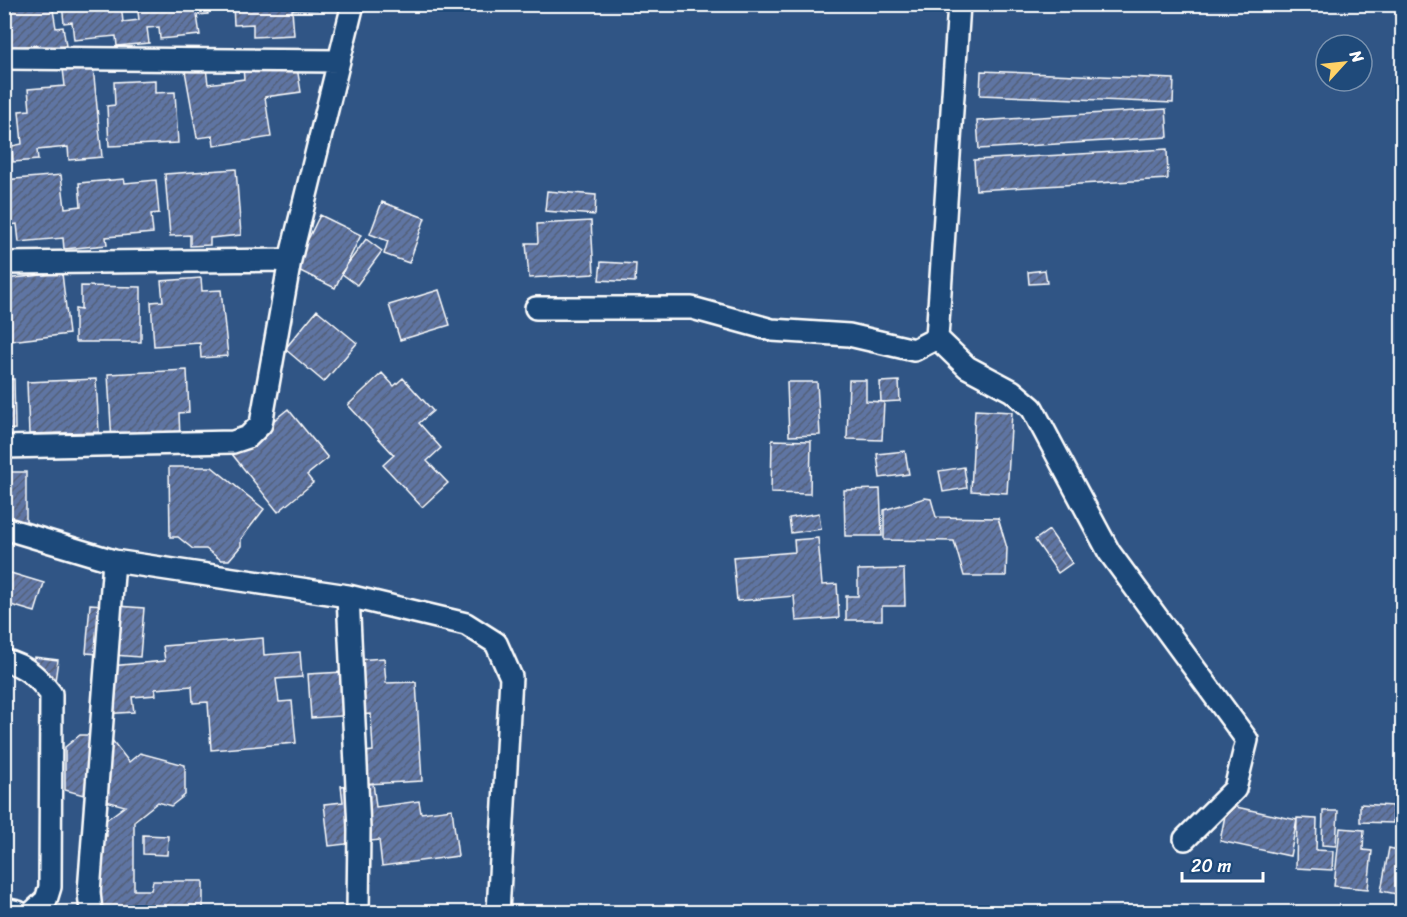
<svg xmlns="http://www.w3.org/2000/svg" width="1407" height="917" font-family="Sriracha,sans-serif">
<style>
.building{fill:url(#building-hatch);stroke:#fff;stroke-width:1.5}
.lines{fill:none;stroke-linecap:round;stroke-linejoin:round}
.minor-casing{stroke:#fff;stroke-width:26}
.minor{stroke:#1f4a7a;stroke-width:21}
</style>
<defs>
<pattern id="building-hatch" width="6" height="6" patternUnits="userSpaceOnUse" patternTransform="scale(1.5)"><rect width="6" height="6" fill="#5e75a3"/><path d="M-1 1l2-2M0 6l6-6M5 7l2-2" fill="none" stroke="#556078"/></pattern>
</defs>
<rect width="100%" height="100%" fill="#305585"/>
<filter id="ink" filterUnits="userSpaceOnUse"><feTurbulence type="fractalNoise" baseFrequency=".0167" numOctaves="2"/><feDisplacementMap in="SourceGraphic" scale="12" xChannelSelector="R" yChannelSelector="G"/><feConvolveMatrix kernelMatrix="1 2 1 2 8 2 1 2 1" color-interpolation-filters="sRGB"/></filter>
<g filter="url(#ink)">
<path class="building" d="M4 4H52L56 28 63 27 66 46 37 50 36 45 4 49Z
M62 4H121L123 22 139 20 137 4H207L208 14 197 15 200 35 160 39 159 27 147 28 149 43 117 46 116 36 74 40 72 22 64 23Z
M233 4H323V9L292 10 294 35 253 37V24L234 25Z
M296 61 301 92 265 97 271 137 214 146 213 136 197 138 185 71 206 68 208 84 244 79 243 68Z
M93 67 102 157 69 160 68 147 37 150 38 160 13 162 12 146 22 144 19 111 30 110 28 89 65 86 63 69Z
M981 71 1174 79 1173 103 980 95Z
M155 80V93L175 92 178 143 109 146 107 106 115 105 114 82Z
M1166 109 1168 137 979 149 977 121Z
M1167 149 1168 179 976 190 974 160Z
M236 169 241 235 210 238V245L190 246V235L170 236 165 174Z
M61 175 65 208 81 206 79 183 124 179 125 183 156 180 159 213 151 214 153 233 106 237 107 245 64 249 63 238 19 242 17 224 4 226V180Z
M547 191 596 195 595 215 545 211Z
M382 202 425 218 409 263 384 254 388 241 370 234Z
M320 215 361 235 335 288 294 268Z
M591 221 594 274 529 278 526 243H538L537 224Z
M366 239 382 251 357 285 341 273Z
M601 262 636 264 635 282 599 280Z
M1045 270 1047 283 1029 284 1028 272Z
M62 273 69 334 10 341 4 339V279Z
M201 278 202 291 221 290 228 356 201 358 200 343 154 346 151 302 163 301 161 281Z
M81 286 141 287V342H75V309L81 310Z
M439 290 450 325 400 340 389 305Z
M317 310 357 343 324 382 285 349Z
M187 370 189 412 179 413 180 439 112 443 108 374Z
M382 373 394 386 403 378 433 411 419 423 441 448 427 461 448 483 422 507 383 465 394 455 348 405Z
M4 379H14L15 429 4 430Z
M96 379 99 432 29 434 27 382Z
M849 380H866V401L884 402 882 440 847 439Z
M899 381 900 401 881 402 880 382Z
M787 382H817L820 435 789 436Z
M288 409 328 458 307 475 313 483 278 512 232 454Z
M975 410 1012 412 1007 493 971 491Z
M772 440 811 441 810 494 771 493Z
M905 451 909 474 880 478 877 454Z
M169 467H212L264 509 241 539V546L229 560H221L206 549H193L178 537H170Z
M964 467 967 488 943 492 939 471Z
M4 472H26V528H4Z
M880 489 882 536H845L844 490Z
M925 498 931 499 936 517 998 518 1007 548 1006 576H964L954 541 884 540V510Z
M819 513 821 529 791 533 789 518Z
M1049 530 1072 563 1058 573 1035 540Z
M818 538 822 585 837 584 839 618 796 621 794 596 737 601 733 557 795 552 794 540Z
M904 569 905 606H882V620H846V596H858V570Z
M4 571 44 583 35 612 4 603Z
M90 604 144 608 140 657 86 653Z
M263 638 264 655 300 652 302 677 276 679 279 702 292 701 296 743 211 750 208 702 193 703 192 686 155 689 156 695 132 697 134 712 103 714 99 667 165 661 163 646Z
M34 657 58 660 54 688 30 685Z
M384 658 386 683 416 682 422 781 367 784 365 752 373 751 371 714 311 718 308 674 344 672 343 661Z
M80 735H108L129 762 140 753 185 765V795L171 806 158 802 134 821V890H151L153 881H203V912H100L89 836H107L106 820 125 806 65 790V747Z
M373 783 376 807 419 801 421 813 452 809 458 856 382 866 379 840 329 846 324 804 343 802 341 786Z
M1360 804 1393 806V823L1360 822Z
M1227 805 1297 820 1290 856 1220 841Z
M1323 811H1338L1336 846 1322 845Z
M1297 818 1317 819 1316 850 1333 851 1332 870 1296 868Z
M1340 828 1364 830 1363 850 1372 851 1368 889 1334 886Z
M143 835 168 836 167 855 143 854Z
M1389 848 1402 851V895L1381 891Z"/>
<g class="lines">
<defs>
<path id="minor" d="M4 58 339 61
M4 263 290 260
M536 308H692L772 330 849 335 914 350 937 338 959 4
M937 338 967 367 1012 391 1032 408 1109 552 1247 740 1235 789 1185 839
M4 447 233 442 248 437 261 424 290 260 353 4
M4 528 114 561 348 596 466 624 496 643 511 677 498 912
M348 596 359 829 358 912
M4 660C26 666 38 677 51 694L50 887 46 900 33 912
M4 909 18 912
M91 912 89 892 114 561"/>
</defs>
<use href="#minor" class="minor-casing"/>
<use href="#minor" class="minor"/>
</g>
</g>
<rect width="1407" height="917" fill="none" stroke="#1f4a7a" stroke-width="24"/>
<rect x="12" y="12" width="1383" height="893" fill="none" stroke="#fff" stroke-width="2" filter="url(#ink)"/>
<g transform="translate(1344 63) rotate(63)"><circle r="28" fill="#1f4a7a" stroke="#7992af" stroke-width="1.5"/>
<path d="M0-4.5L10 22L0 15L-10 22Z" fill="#ffd166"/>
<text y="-9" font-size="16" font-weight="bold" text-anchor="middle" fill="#ffffff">N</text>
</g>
<path d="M1182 872v9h81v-9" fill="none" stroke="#ffffff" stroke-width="3"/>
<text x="1191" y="872" font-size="18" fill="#ffffff" stroke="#1f4a7a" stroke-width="4.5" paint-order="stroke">20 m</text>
</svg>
